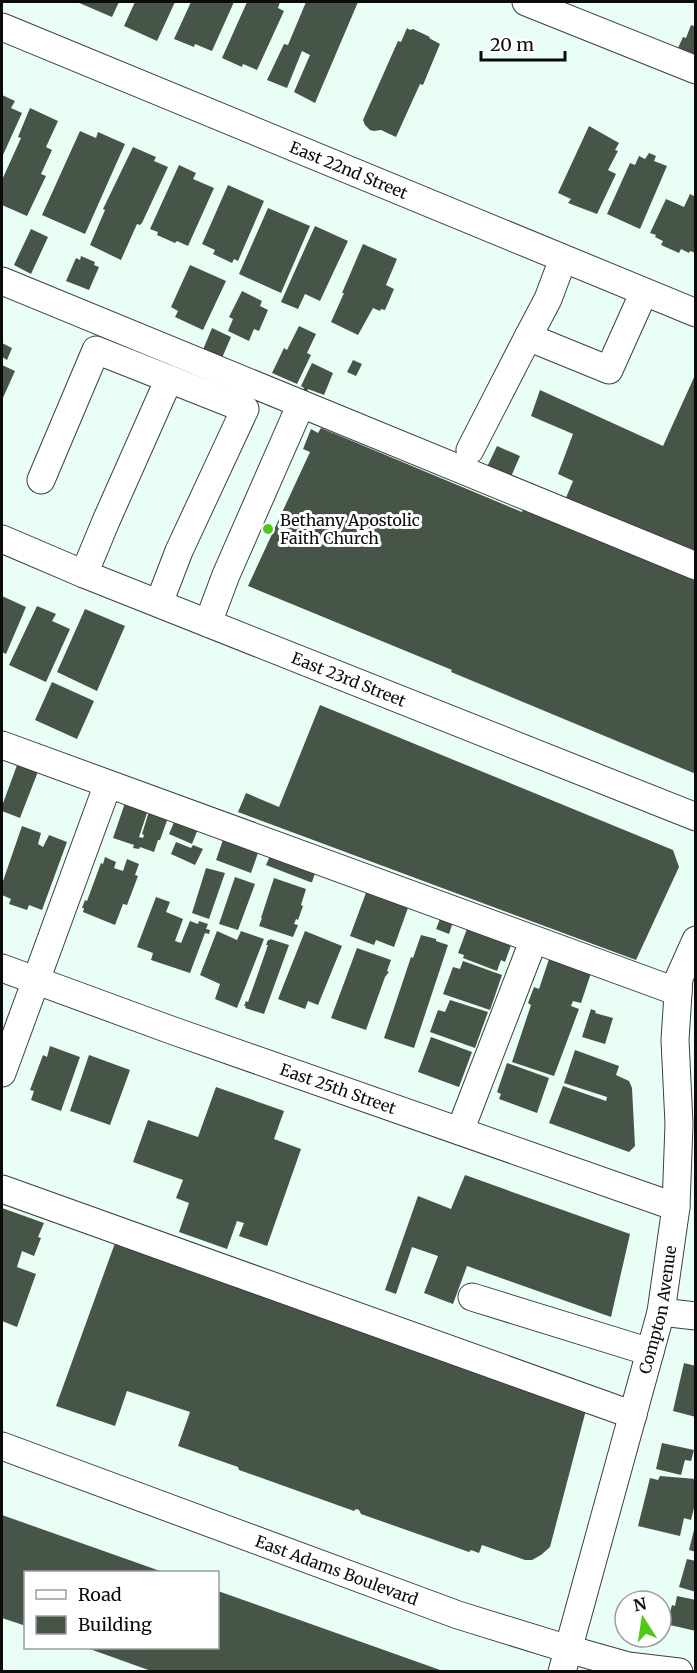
<svg xmlns="http://www.w3.org/2000/svg" width="697" height="1673" font-family="Merriweather,serif">
<style>
.building{fill:#475548}
.lines{fill:none;stroke-linecap:round;stroke-linejoin:round}
.minor-casing{stroke:#3e3e3e;stroke-width:29}
.minor{stroke:#fff;stroke-width:27}
.poi-dot{fill:#4dc916;stroke:#fff;stroke-width:2}
.labels{text-anchor:middle;dominant-baseline:central;stroke-width:6;stroke-linejoin:round;paint-order:stroke}
.street-label{font-size:16px;fill:#0b0b0b;stroke:#fff}
.poi-label{font-size:16px;fill:#0b0b0b;stroke:#fff;text-anchor:start}
</style>
<rect width="100%" height="100%" fill="#e9fff5"/>
<path class="building" d="M77 2H119L112 17Z
M135 2H175L157 41 124 26Z
M191 2H234L212 51 195 44 194 47 174 39Z
M247 2H280L278 8 284 11 257 70 243 64 242 67 222 58Z
M306 2H358L315 103 294 92 310 55 302 51 287 88 267 80 284 44 288 45Z
M691 25 696 27V55L678 48 683 37 686 38Z
M407 28 410 30 413 29 430 37 429 38 440 44 423 85 420 84 396 137 381 130 374 131 370 130 365 125 363 120 398 41 401 42Z
M2 95 15 101 11 108 22 113 3 155H2Z
M30 108 58 121 46 147 52 150 41 174 46 176 27 216 2 205V180L21 138 18 137Z
M589 126 619 143 615 150 618 151 608 170 616 174 597 214 568 203 571 199 558 193Z
M80 131 96 138 98 132 125 144 85 234 42 215Z
M133 147 156 157 154 161 168 167 142 223 140 225 137 224 121 260 90 245 105 210 103 209Z
M649 153 656 156 654 161 667 166 640 229 607 214 630 163 635 165 639 156 645 159Z
M179 165 196 173 193 179 214 188 188 246 177 241 175 243 157 235 158 232 150 229Z
M228 185 264 201 238 261 234 259 232 263 213 254 215 250 202 244Z
M690 194 696 197V253L690 251 689 253 681 249 679 253 661 245 663 241 655 237 656 235 650 233 666 199 684 207Z
M268 208 310 226 281 293 239 274Z
M315 226 348 241 320 301 305 294 298 309 281 302Z
M31 229 48 237 31 274 14 265Z
M363 244 397 259 386 285 394 289 385 310 381 309 380 311 373 308 358 335 331 322 344 293H342Z
M81 256 95 262 94 265 99 267 89 290 66 281 76 258 80 260Z
M190 265 226 281 203 330 175 317 178 311 171 307Z
M242 291 262 301 260 306 268 310 259 331 254 329 249 341 228 331 233 319 229 317Z
M299 326 316 334 307 353 311 355 297 384 272 373 284 348 287 350Z
M212 328 231 337 222 358 202 352Z
M2 343 12 348 7 360 2 357Z
M353 360 362 364 356 376 347 372Z
M312 363 333 373 324 395 308 389 307 392 303 391 304 388 301 386Z
M2 365 15 371 2 400Z
M696 373V554L565 500 573 481 558 474 573 434 531 416 540 390 663 446Z
M321 428 522 512 523 509 696 579V774L451 672 452 670 248 586 310 452 303 449 311 429 318 433Z
M497 446 520 456 510 479 486 469Z
M2 596 26 607 6 654 2 652Z
M37 606 56 614 52 621 70 629 46 682 9 665Z
M85 609 125 626 97 691 57 672Z
M52 682 94 701 77 739 35 720Z
M320 705 673 850 679 867 636 960 238 812 246 793 279 807Z
M20 757 39 769 20 818 2 811V806Z
M126 800 149 807 139 837 143 838 144 835 142 834 150 808 169 815 160 840H158L154 852 140 847 139 849 133 848 134 845 113 838Z
M175 820 198 829 192 844 169 834Z
M22 826 41 833 38 844 43 847 49 835 67 842 42 910 29 905 27 910 9 904 11 899 2 895V884Z
M224 837 259 850 251 873 216 860Z
M176 842 191 848 193 845 203 849 195 865 171 854Z
M273 849 318 865 312 882H310L266 865Z
M105 857 116 862 114 868 123 871 127 859 139 864 135 875 138 876 127 905 123 904 115 925 83 912 84 908H82L85 900 87 901 101 863 103 864Z
M206 868 225 873 209 919 192 913Z
M235 877 255 884 238 930 219 924Z
M274 878 306 889 301 905 303 906 298 920 296 919 294 924 298 925 293 937 259 926 262 918H261Z
M367 890 409 905 394 947 376 940 374 945 350 936Z
M156 897 170 902 166 912 183 919 175 941 181 943 190 921 198 924 199 921 208 924 206 929 210 930 209 934 205 933 190 973 151 960 153 953 137 947Z
M442 914 454 919 449 934 436 929Z
M468 926 514 937 505 962 501 960 497 971 463 958 464 955 458 953Z
M217 931 237 940 241 931 264 939 237 1008 215 999 220 984 200 975Z
M305 931 342 946 318 1005 308 1001 305 1009 278 999Z
M421 935 436 939V941L448 945 414 1048 384 1038 411 957 413 958Z
M270 939 289 945 264 1014 245 1008 246 1006H244L246 1001 248 1002 268 945H266L268 940H270Z
M357 948 391 960 387 971 389 972 385 977 366 1030 331 1018Z
M551 953 593 967 581 1003 573 1001 571 1006 579 1009 554 1076 512 1062 531 1005 528 1003 534 987 539 989Z
M463 961 502 975 490 1010 443 994 453 967 460 969Z
M450 1000 488 1012 475 1048 430 1032 438 1010 445 1012Z
M591 1009 596 1011 595 1013 613 1018 605 1044 582 1037Z
M431 1037 472 1052 459 1087 418 1072Z
M50 1046 80 1057 61 1111 31 1100 34 1091 30 1090 43 1055 47 1057Z
M575 1050 619 1066 616 1075 629 1081 632 1088 635 1146 629 1152 549 1123 563 1086 606 1101 607 1097 564 1083Z
M89 1055 130 1070 110 1125 70 1111Z
M507 1063 549 1078 537 1113 499 1099 501 1094 497 1092Z
M216 1087 284 1111 274 1139 301 1149 267 1246 239 1236 244 1223 237 1221 227 1249 179 1232 189 1203 176 1198 183 1180 133 1162 148 1120 198 1137Z
M465 1175 630 1234 611 1317 467 1266 453 1304 424 1293 438 1256 412 1247 396 1294 385 1290 418 1196 451 1209Z
M2 1208 44 1223 38 1237 41 1238 34 1256 22 1251 17 1267 36 1274 17 1327 2 1321Z
M115 1243 586 1410 550 1547 541 1555 532 1560H525L482 1545 479 1553 471 1550 469 1552 361 1514 359 1510 356 1509 354 1511 239 1470 238 1467 178 1446 190 1412 127 1391 115 1426 56 1406Z
M684 1363 696 1366V1417L673 1411Z
M662 1443 694 1450 691 1461 685 1460 681 1475 656 1469Z
M660 1476 696 1479V1500L691 1520 684 1518 680 1536 638 1526 650 1478 658 1480Z
M2 1515 163 1572H26V1626L2 1618Z
M695 1526 696 1527V1552L689 1550Z
M687 1559 696 1561V1592L679 1587Z
M218 1591 443 1671V1672H154L87 1648H218Z
M677 1596 696 1600V1631L670 1625V1623H667L672 1605 675 1606Z"/>
<g class="lines">
<defs>
<g id="minor">
<path d="M526 2 696 70"/>
<path id="s1" d="M2 27 696 313"/>
<path d="M2 281 696 566"/>
<path d="M528 337 548 299 563 259"/>
<path d="M470 450 528 337 609 370 644 292"/>
<path d="M41 480 96 350 245 409 179 551 159 603"/>
<path id="s2" d="M2 539 84 574 696 817"/>
<path d="M84 574 106 521 169 379"/>
<path d="M208 623 226 575 301 404"/>
<path d="M2 745 678 992"/>
<path id="s3" d="M2 968 171 1030 676 1207"/>
<path d="M2 1073 108 784"/>
<path d="M460 1131 529 952"/>
<path d="M2 1189 633 1415"/>
<path d="M472 1297 650 1352"/>
<path d="M661 1312 696 1316"/>
<path id="s4" d="M2 1446 458 1615 568 1649 628 1666 679 1672"/>
<path id="s5" d="M562 1672 661 1312 676 1207 679 1124 675 1040 679 978 696 940"/>
</g>
</defs>
<use href="#minor" class="minor-casing"/>
<use href="#minor" class="minor"/>
</g>
<circle class="poi-dot" cx="268" cy="529" r="6"/>
<g class="labels">
<g class="street-label">
<text stroke="none"><textPath href="#s1" startOffset="375">East 22nd Street</textPath></text>
<text stroke="none"><textPath href="#s2" startOffset="374">East 23rd Street</textPath></text>
<text stroke="none"><textPath href="#s3" startOffset="357">East 25th Street</textPath></text>
<text stroke="none"><textPath href="#s5" startOffset="375">Compton Avenue</textPath></text>
<text stroke="none"><textPath href="#s4" startOffset="357">East Adams Boulevard</textPath></text>
</g>
<g class="poi-label">
<text x="280" y="520">Bethany Apostolic<tspan x="280" dy="18">Faith Church</tspan></text>
</g>
</g>
<rect width="697" height="1673" fill="none" stroke="#0b0b0b" stroke-width="6"/>
<rect x="24" y="1571" width="195" height="78" fill="#ffffff" stroke="#9d9d9d" stroke-width="1.5"/>
<rect x="36" y="1590" width="30" height="9" fill="#ffffff" stroke="#9d9d9d" stroke-width="1.5"/>
<text x="78" y="1601" font-size="18" fill="#0b0b0b">Road</text>
<rect x="36" y="1616" width="30" height="18" fill="#475548" stroke="#9d9d9d" stroke-width="1.5"/>
<text x="78" y="1631" font-size="18" fill="#0b0b0b">Building</text>
<g transform="translate(643 1619) rotate(348)"><circle r="28" fill="#ffffff" stroke="#9d9d9d" stroke-width="1.5"/>
<path d="M0-4.5L10 22L0 15L-10 22Z" fill="#4dc916"/>
<text y="-9" font-size="16" font-weight="bold" text-anchor="middle" fill="#0b0b0b">N</text>
</g>
<path d="M481 51v9h84v-9" fill="none" stroke="#0b0b0b" stroke-width="3"/>
<text x="490" y="51" font-size="18" fill="#0b0b0b" stroke="#ffffff" stroke-width="4.5" paint-order="stroke">20 m</text>
</svg>
